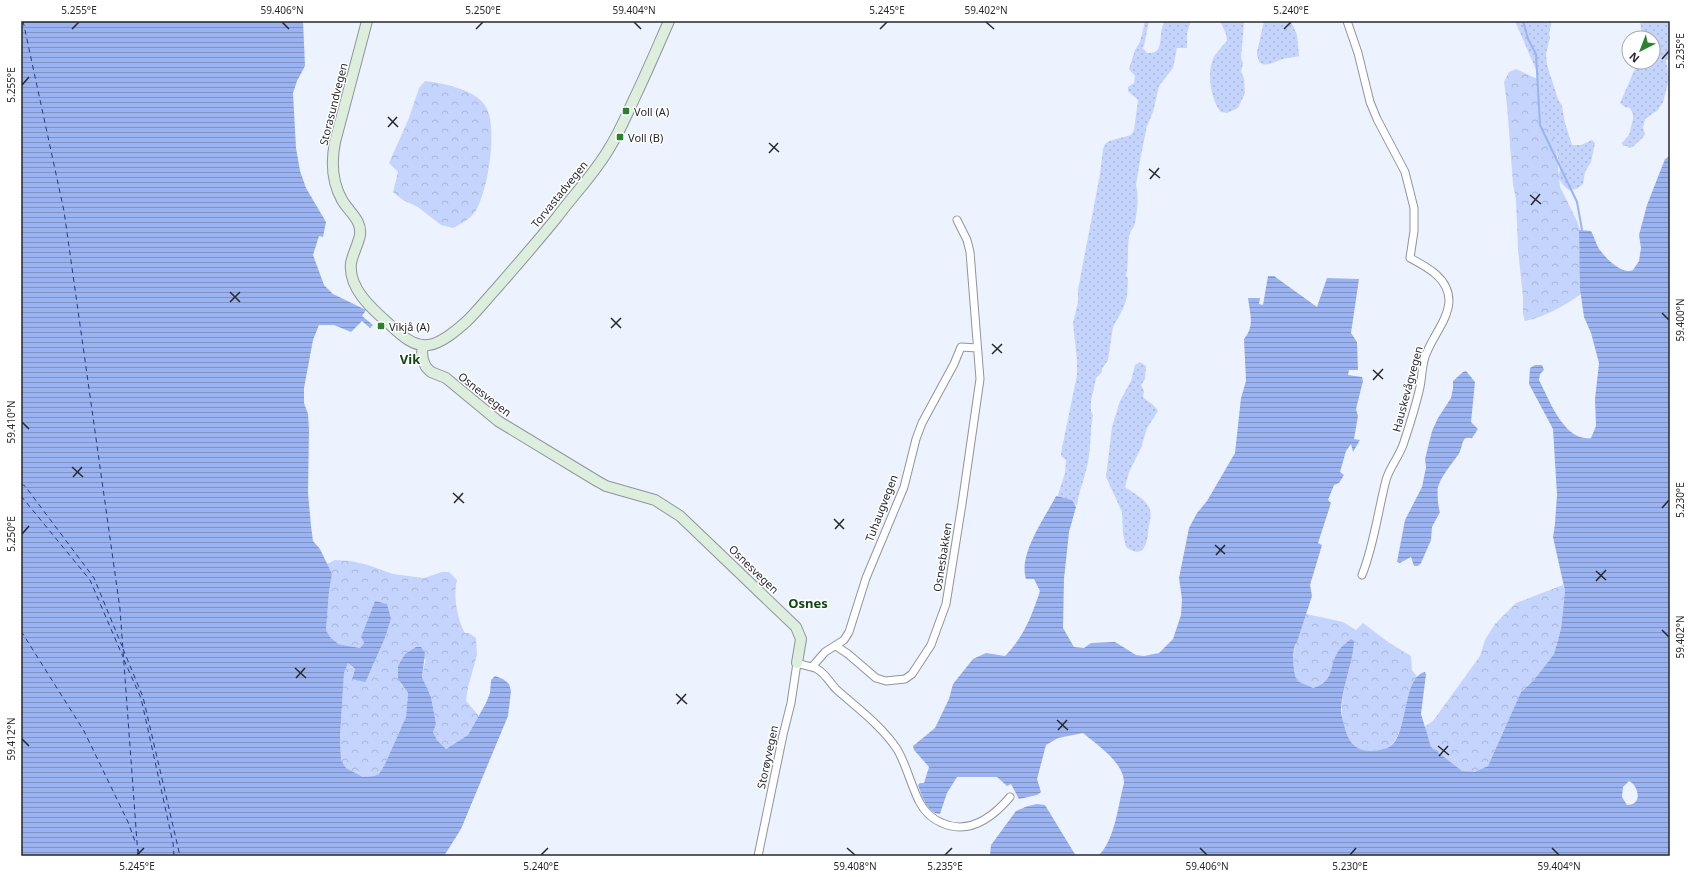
<svg xmlns="http://www.w3.org/2000/svg" width="1691" height="877" font-family="'Noto Sans',sans-serif">
<style>
.grass{fill:url(#grass-dots)}
.forest{fill:url(#forest-crowns)}
.water{fill:url(#water-rules);fill-rule:evenodd}
.lines{fill:none;stroke-linecap:round;stroke-linejoin:round}
.stream{stroke:#9bb3f1;stroke-width:2}
.ferry{stroke:#273c84;stroke-width:1;stroke-dasharray:5 4;stroke-linecap:butt}
.street-casing{stroke:#8f949f;stroke-width:9}
.secondary-casing{stroke:#8f949f;stroke-width:12}
.street{stroke:#fff;stroke-width:7}
.secondary{stroke:#ded;stroke-width:10}
.ticks{fill:none;stroke:#26282c;stroke-width:1.5}
.poi-dot{fill:#2a812f;stroke:#fff;stroke-width:1.5}
.labels{text-anchor:middle;dominant-baseline:central;stroke-width:3;stroke-linejoin:round;paint-order:stroke}
.street-label{font-size:11px;fill:#26282c;stroke:#fff}
.poi-label{font-size:11px;fill:#26282c;stroke:#fff;text-anchor:start}
.quarter-label{font-size:13px;font-weight:bold;fill:#0e4713;stroke:#fff}
.neatline{fill:none;stroke:#26282c;stroke-width:1.5}
.ticks-label{font-size:10px;text-anchor:middle;fill:#26282c}
</style>
<defs>
<pattern id="grass-dots" width="8" height="8" patternUnits="userSpaceOnUse"><rect width="8" height="8" fill="#c4d4fc"/><path d="M2 2h.1M6 6h.1" fill="none" stroke="#a8b6d8" stroke-width="1.8" stroke-linecap="round"/></pattern>
<pattern id="forest-crowns" width="20" height="18" patternUnits="userSpaceOnUse"><rect width="20" height="18" fill="#c4d4fc"/><path d="M2 6a3 3 0 1 1 6 0M12 15a3 3 0 1 1 6 0" fill="none" stroke="#a8b6d8"/></pattern>
<pattern id="water-rules" width="6" height="5" patternUnits="userSpaceOnUse"><rect width="6" height="5" fill="#9bb3f1"/><path d="M0 2.5h6" fill="none" stroke="#7e92c3"/></pattern>
</defs>
<rect width="100%" height="100%" fill="#ecf2fe"/>
<path class="grass" d="M1145 21H1149L1144 46 1142 47 1147 53C1161 54 1160 44 1161 34 1161 31 1163 25 1164 21H1191L1187 33V48H1177L1173 68 1159 86 1153 112 1147 126 1141 155 1136 185C1139 195 1137 217 1134 226 1132 230 1129 233 1129 238 1127 250 1129 262 1126 276L1128 278 1127 297 1123 309 1113 327 1108 360 1102 369V372L1096 378 1091 401V411L1093 415C1090 430 1091 447 1088 462 1085 478 1079 490 1077 505L1057 498 1065 473 1066 460 1061 456V453L1077 375V360L1073 323 1078 302V290L1100 174 1103 149 1105 144 1109 141 1131 135 1134 130 1138 100 1128 91V87L1134 83 1135 76 1129 69 1135 50 1140 42Z
M1220 21 1244 22 1241 58 1243 63 1241 72 1244 78 1245 93 1238 108 1227 113 1221 112C1210 100 1206 69 1215 55 1218 51 1223 45 1227 41L1226 34Z
M1264 21H1291L1297 35 1299 56C1294 58 1288 57 1283 59 1273 62 1258 73 1257 52Z
M1515 21H1552L1549 34 1550 37 1546 54 1547 65 1558 99 1562 106 1565 123 1572 145H1581L1592 140 1595 143 1591 162 1585 172 1583 184 1577 189 1569 190 1563 185 1558 177 1560 170 1557 152 1555 146 1547 135 1537 80V72Z
M1640 21H1670V59L1666 60 1669 79 1663 102 1658 110 1645 119 1643 128 1645 134C1643 139 1636 143 1633 147L1629 148 1627 146H1623L1622 143 1629 135 1633 119V114L1630 108 1625 107 1620 103 1638 62H1653V38H1642Z
M1140 362 1146 366 1145 379 1141 385 1144 391 1143 397C1148 402 1154 404 1158 411L1147 428 1141 448 1129 472 1125 487C1133 493 1144 498 1149 507 1152 513 1150 520 1149 526 1147 541 1146 561 1126 547L1123 533 1122 512 1106 477 1112 427 1120 401 1131 381 1135 365Z"/>
<path class="forest" d="M1516 69 1540 80 1543 113 1548 129 1556 146 1560 187 1577 221 1580 230H1579L1581 294C1564 306 1545 317 1525 321L1523 314V297L1518 250 1516 200 1513 184 1507 105 1504 82 1509 72Z
M425 81C443 83 477 90 486 107 498 128 488 192 475 212 470 219 461 224 453 228L441 225 418 207 403 200 393 192 398 172 389 163 409 118 419 88Z
M335 560 351 561 368 565 393 574 424 578 442 572H449L457 580C453 595 457 619 465 633H469L476 638 477 655 468 687 466 701 479 716 468 735 446 749 437 740 433 732 436 724 431 697 422 677 426 658 400 683 408 693 406 717 385 764 379 774 374 776 363 777 346 768 341 760 340 737 344 673 348 663 355 670 352 677 366 681 385 638 391 619 375 601 361 637 364 643 360 648 338 644 330 637 326 630 329 592 332 574 327 564Z
M1563 585 1565 591 1561 629 1554 654 1534 680 1521 692 1488 766 1471 773 1459 770 1431 747 1424 727 1433 721 1480 656 1485 640 1495 624 1516 603Z
M1306 614 1343 622 1356 630 1363 623 1388 642 1411 656 1412 670 1418 678C1401 697 1408 728 1391 745 1387 750 1377 750 1371 751 1351 755 1341 725 1342 709 1342 695 1346 680 1350 667L1339 650C1332 667 1332 681 1313 688L1297 682C1287 658 1299 636 1306 614Z"/>
<path class="water" d="M21 21H303L305 66 297 81 293 93 296 148 300 171 306 188 326 222 323 237 319 236 313 255 324 285 333 294 366 310 362 316 373 325 370 328 362 321 351 332 334 325H319L313 340 304 388V403L308 414 309 430 308 493 311 526 313 541 320 549 332 574 329 592 326 630 330 637 338 644 360 648 364 643 361 637 375 601 387 604 391 619 385 638 366 681 365 682 352 679 355 669 348 663 344 673 340 737 341 760 346 768 363 777 374 776 379 774 385 764 406 717 408 693 398 679V666L405 654 416 647H421L425 653 422 677 431 697 436 724 433 732 437 740 446 749 468 735 486 703 490 693 491 680 495 676 503 679 509 684 511 691 508 716 461 829 444 856H21Z
M1670 156V856H1098C1115 841 1118 805 1124 783 1124 762 1097 745 1083 733L1058 738 1046 745 1037 779 1041 792 1037 795 1019 799 1011 784 1007 786 997 777H957L947 793 940 814C927 813 922 796 918 785L920 783H924L929 767 914 750 913 746 935 728 949 699 953 684 973 659 986 653 1005 656C1024 637 1032 615 1040 591L1034 579H1026C1018 554 1045 518 1056 496L1072 500 1076 507 1069 532 1064 579 1063 628 1074 647 1084 648 1091 643 1115 642 1136 655 1144 656 1159 653 1173 639 1181 615 1182 599 1179 578 1189 528 1197 513 1207 501 1235 453 1241 398 1246 381 1244 339C1255 326 1250 314 1248 298H1260L1259 304 1263 305 1268 276H1274L1317 307 1327 278 1359 279 1351 333 1357 342 1358 370H1349L1348 375 1362 377 1363 381 1356 409 1358 416 1354 439 1360 440 1353 452 1351 444 1346 451 1340 472 1344 475 1339 483 1334 485 1328 500 1331 503 1318 543 1322 545 1310 585 1312 596 1297 642C1291 649 1293 673 1297 681L1313 688C1336 680 1328 666 1339 650 1342 646 1347 642 1351 639L1354 641C1353 664 1342 686 1341 710 1341 715 1343 720 1344 725 1350 750 1363 755 1387 748 1409 741 1401 677 1425 672L1426 674 1421 714 1431 747 1462 771 1474 772 1488 766 1521 692 1534 680 1554 654 1561 629 1565 591 1553 537 1555 524 1557 495 1553 429 1529 384 1530 368 1535 365H1542L1544 370 1540 374 1539 380C1549 399 1564 442 1591 438L1596 426 1595 399 1599 363 1591 333 1584 317 1580 289 1579 230 1591 231C1594 236 1596 244 1599 249 1606 258 1621 275 1633 270L1639 261 1641 248 1639 235 1647 205 1665 159ZM1629 781C1639 786 1643 805 1627 805L1622 797 1623 787Z
M1466 371 1475 382 1471 422 1478 429 1472 438C1469 438 1465 437 1464 440 1461 444 1462 450 1458 455 1451 465 1442 475 1438 487 1437 491 1438 508 1440 512L1432 527 1431 540 1421 563 1418 566H1414L1411 557 1400 563 1397 562 1405 520 1422 487 1426 467 1425 459 1432 431 1438 418 1451 398 1453 388V381L1463 372Z
M1037 804 1045 805 1076 856H990L991 845 1016 811 1028 806Z"/>
<g class="lines">
<path class="stream" d="M1523 21 1528 39 1536 54 1540 125 1577 202 1582 230"/>
<path class="ferry" d="M23 21 64 211 120 609 138 856
M21 484 25 486 94 578 122 646
M21 496 90 580 123 657
M21 631 84 731 128 822 136 844
M123 649 143 697 180 856
M124 660 141 698 173 843 174 856
M138 849 140 856"/>
<defs>
<path id="street" d="M1347 21 1358 53 1370 102 1377 119 1405 172 1414 208V231L1410 258C1427 267 1449 278 1449 301 1448 321 1431 338 1425 357 1422 366 1422 377 1420 387 1416 405 1410 424 1404 442 1400 456 1390 466 1386 480 1378 511 1374 545 1362 575
M836 646 848 654 876 678 886 681 905 679 912 674 931 645 946 604 962 504 980 379 970 252 967 240 957 220
M812 667 825 652 844 640 849 632 866 578 904 487 916 439 922 423 954 364 961 347 977 348
M758 856 783 735 791 703 797 663C804 666 811 666 817 669 825 673 830 683 836 689 857 708 881 725 897 749 907 766 911 786 920 803 925 812 932 819 942 823 969 835 993 817 1010 797"/>
<path id="secondary" d="M367 21 335 142C331 162 332 182 342 200 349 212 362 220 360 235 358 245 353 253 351 263 348 288 372 309 388 323 399 333 412 347 428 345 441 344 457 330 467 321 477 311 486 300 496 289 517 265 538 241 558 216 575 193 596 172 610 147 620 131 627 114 635 97 647 72 658 46 669 21
M423 345 422 353 423 360 426 367 431 372 446 378 498 421 597 481 606 486 655 500 680 516 796 627 801 639 797 663"/>
</defs>
<use href="#street" class="street-casing"/>
<use href="#secondary" class="secondary-casing"/>
<use href="#street" class="street"/>
<use href="#secondary" class="secondary"/>
</g>
<path class="ticks" d="M282 22 289 29M634 22 641 29M986 22 994 29M72 29 79 22M476 29 483 22M880 29 887 22M1284 29 1291 22M1662 59 1669 51M22 85 29 77M388 117 398 127M388 127 397 117M769 143 779 152M769 153 778 143M1149 169 1160 178M1150 179 1159 168M1530 195 1541 204M1531 205 1540 194M230 292 240 302M230 302 240 292M1662 313 1669 320M611 318 621 328M611 328 621 318M992 344 1002 353M992 354 1002 344M1373 370 1383 379M1373 380 1383 369M22 422 29 429M72 467 83 477M73 477 82 467M453 493 464 503M454 503 463 493M1662 508 1669 500M834 519 844 529M835 529 844 519M22 534 29 526M1215 545 1225 554M1216 555 1225 545M1596 571 1606 580M1596 581 1606 570M1662 630 1669 637M295 668 306 678M296 678 305 668M676 694 687 704M677 704 686 694M1057 720 1068 730M1058 730 1067 720M22 739 29 746M1438 746 1449 755M1439 756 1448 746M847 848 855 855M1200 848 1207 855M1552 848 1559 855M137 855 144 848M541 855 548 848M945 855 952 848M1350 855 1356 848"/>
<g class="poi-dot">
<rect x="622" y="107" width="8" height="8" rx="2"/>
<rect x="616" y="133" width="8" height="8" rx="2"/>
<rect x="377" y="322" width="8" height="8" rx="2"/>
</g>
<g class="labels">
<g class="street-label">
<text transform="translate(333 104) rotate(-76)">Storasundvegen</text>
<text transform="translate(559 194) rotate(-51)">Torvastadvegen</text>
<text transform="translate(1407 389) rotate(-75)">Hauskevågvegen</text>
<text transform="translate(485 394) rotate(38)">Osnesvegen</text>
<text transform="translate(881 508) rotate(-69)">Tuhaugvegen</text>
<text transform="translate(942 557) rotate(-81)">Osnesbakken</text>
<text transform="translate(754 569) rotate(44)">Osnesvegen</text>
<text transform="translate(767 757) rotate(-78)">Storøyvegen</text>
</g>
<g class="poi-label">
<text x="634" y="111">Voll (A)</text>
<text x="628" y="137">Voll (B)</text>
<text x="389" y="326">Vikjå (A)</text>
</g>
<g class="quarter-label">
<text x="410" y="359">Vik</text>
<text x="808" y="603">Osnes</text>
</g>
</g>
<rect width="1691" height="877" fill="none" stroke="#ffffff" stroke-width="44"/>
<g transform="translate(1641 50) rotate(222)"><circle r="19" fill="#ffffff" stroke="#a8a9ab"/>
<path d="M0-3L7 15L0 10L-7 15Z" fill="#2a812f"/>
<text y="-6" font-size="11" font-weight="bold" text-anchor="middle" fill="#26282c">N</text>
</g>
<rect x="22" y="22" width="1647" height="833" class="neatline"/>
<g class="ticks-label">
<text x="79" y="14">5.255°E</text>
<text x="282" y="14">59.406°N</text>
<text x="483" y="14">5.250°E</text>
<text x="634" y="14">59.404°N</text>
<text x="887" y="14">5.245°E</text>
<text x="986" y="14">59.402°N</text>
<text x="1291" y="14">5.240°E</text>
<text transform="translate(1680 51) rotate(-90)" y="4">5.235°E</text>
<text transform="translate(11 85) rotate(-90)" y="4">5.255°E</text>
<text transform="translate(1680 320) rotate(-90)" y="4">59.400°N</text>
<text transform="translate(11 422) rotate(-90)" y="4">59.410°N</text>
<text transform="translate(1680 500) rotate(-90)" y="4">5.230°E</text>
<text transform="translate(11 534) rotate(-90)" y="4">5.250°E</text>
<text transform="translate(1680 637) rotate(-90)" y="4">59.402°N</text>
<text transform="translate(11 739) rotate(-90)" y="4">59.412°N</text>
<text x="137" y="870">5.245°E</text>
<text x="541" y="870">5.240°E</text>
<text x="855" y="870">59.408°N</text>
<text x="945" y="870">5.235°E</text>
<text x="1207" y="870">59.406°N</text>
<text x="1350" y="870">5.230°E</text>
<text x="1559" y="870">59.404°N</text>
</g>
</svg>
